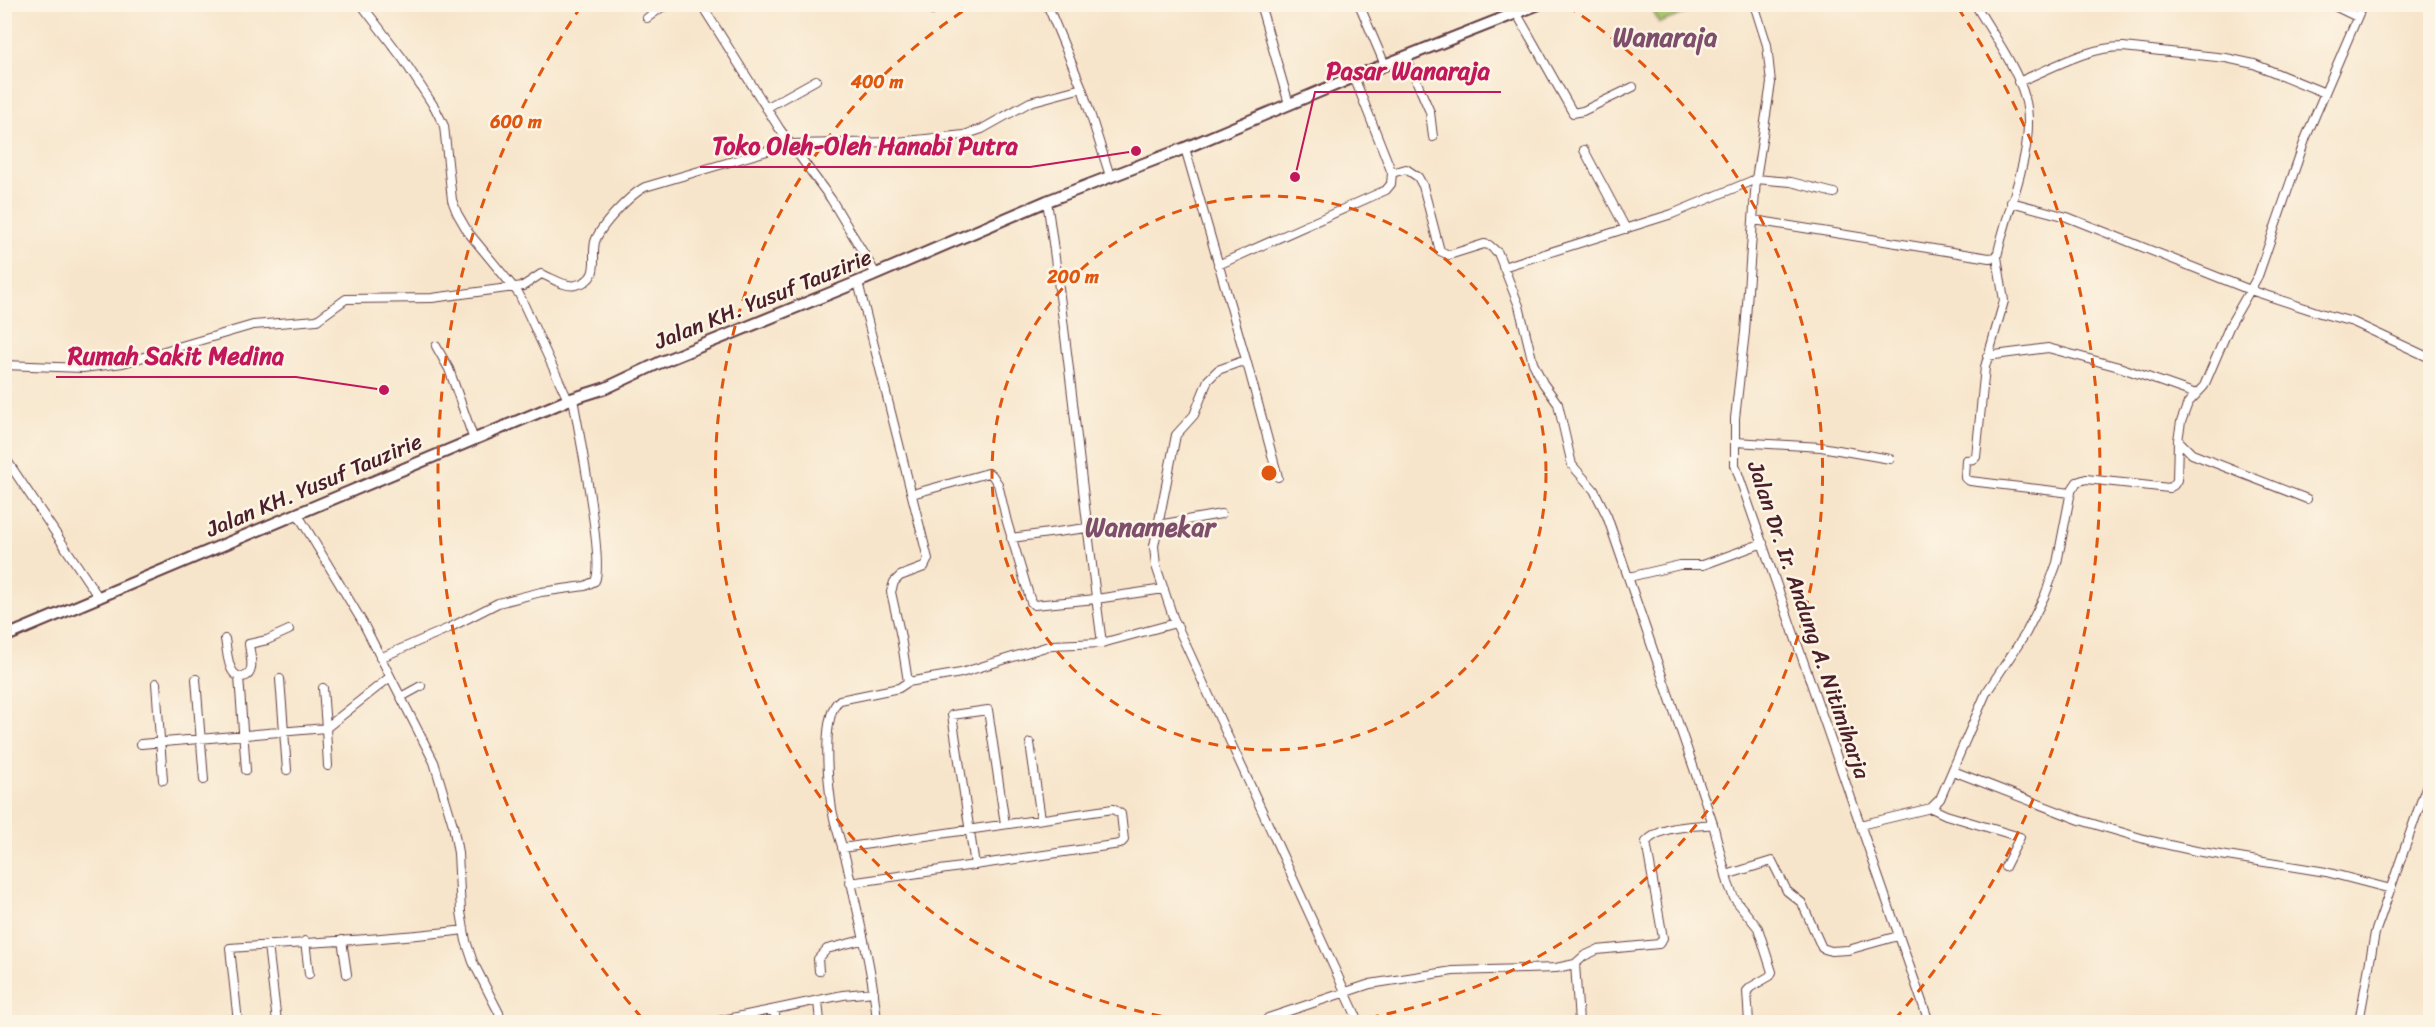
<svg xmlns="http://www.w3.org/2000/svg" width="2435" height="1027" font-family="Sriracha,sans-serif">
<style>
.green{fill:#a6c36b;stroke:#78714b;stroke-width:1.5}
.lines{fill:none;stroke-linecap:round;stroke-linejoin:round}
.street-casing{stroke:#643d43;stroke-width:10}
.secondary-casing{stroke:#643d43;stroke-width:14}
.street{stroke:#fff;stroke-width:8}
.secondary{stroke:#fff;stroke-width:10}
.ring{fill:none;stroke:#e0560e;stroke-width:3;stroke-dasharray:10 8}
.labels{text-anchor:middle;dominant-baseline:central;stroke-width:5;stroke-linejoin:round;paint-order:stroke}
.street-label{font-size:22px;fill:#4a1f2b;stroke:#fcf5e5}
.quarter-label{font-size:26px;font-weight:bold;fill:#7e4f6b;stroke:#fcf5e5}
.centre{fill:#e0560e;stroke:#fcf5e5;stroke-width:3}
.ring-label{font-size:18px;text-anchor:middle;font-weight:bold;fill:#e0560e;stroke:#fcf5e5;stroke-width:5;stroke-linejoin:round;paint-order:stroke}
.leader{fill:none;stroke:#c2185b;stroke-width:2}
.callout-dot{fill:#c2185b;stroke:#fcf5e5;stroke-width:2}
.callout-label{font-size:24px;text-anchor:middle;font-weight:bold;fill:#c2185b;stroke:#fcf5e5;stroke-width:5;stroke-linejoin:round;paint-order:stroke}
</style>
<rect width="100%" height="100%" fill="#fcf5e5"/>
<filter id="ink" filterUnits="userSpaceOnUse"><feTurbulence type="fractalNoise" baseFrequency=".0167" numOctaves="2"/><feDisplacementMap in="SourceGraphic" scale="12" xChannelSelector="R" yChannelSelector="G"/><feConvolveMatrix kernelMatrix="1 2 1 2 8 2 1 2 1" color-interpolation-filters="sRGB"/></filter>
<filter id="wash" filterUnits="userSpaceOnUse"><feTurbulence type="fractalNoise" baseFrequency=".008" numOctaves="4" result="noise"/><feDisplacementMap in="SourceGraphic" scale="24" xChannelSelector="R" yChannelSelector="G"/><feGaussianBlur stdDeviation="1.35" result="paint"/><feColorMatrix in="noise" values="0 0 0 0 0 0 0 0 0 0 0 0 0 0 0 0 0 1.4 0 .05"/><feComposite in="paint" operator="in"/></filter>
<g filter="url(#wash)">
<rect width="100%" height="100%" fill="#f7e5cb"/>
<path class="green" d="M1710 4 1659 23 1650 5V4Z"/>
</g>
<g filter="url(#ink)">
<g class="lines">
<defs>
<path id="street" d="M361 4 403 59 435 108 444 126 452 200 457 213 468 232 519 294 568 400
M701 4 779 128 831 199 876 274
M929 4 932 10
M1047 4 1082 88 1110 176
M1260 4 1289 104
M1359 4 1385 65
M1754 4 1767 45 1771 83 1756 179 1745 332 1735 418V465L1929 1022
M2330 4 2357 17
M1517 14 1573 113 1583 111 1633 87
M647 18 662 7 676 4
M1406 57 1430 112 1433 137
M1354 77 1392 173
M2018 82C2051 69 2087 47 2123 47L2226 58 2254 64 2325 93
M766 108 816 80
M1185 148 1247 363 1240 362 1218 370 1208 380 1194 415 1176 435 1154 546 1156 566 1173 617 1359 1022
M1584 150 1626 229
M1047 201C1069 348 1082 496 1102 643
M2011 202 2067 217 2250 290 2258 276 2306 137 2363 4
M1754 220 1989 258 1997 257C2006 210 2038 145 2025 98 2017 67 1991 32 1975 4
M1997 257 2004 301 1985 367 1976 457 1974 459 1966 460 1965 478 1970 481 2071 493
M1218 265 1386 190 1391 184 1392 173 1406 169 1418 177 1423 186 1440 251 1449 255 1484 244 1489 245 1498 253 1519 306 1533 363 1543 383 1558 404 1572 465 1594 490 1607 516 1713 824 1728 883 1734 898 1758 928 1772 972 1770 976 1751 987 1747 991 1749 1022
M1503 267 1672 214 1756 179 1791 182 1834 193
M858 282 928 559 924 567 900 576 894 582 891 592 901 637 908 682 899 688 840 700C821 713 828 780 831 802 833 823 842 843 847 864 858 916 873 970 877 1022
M436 346 449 369 474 440
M1987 356 2048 348 2119 367 2196 394
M1247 363 1278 477
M4 365 83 368 123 363 253 325 317 320 346 299 432 298 523 286 541 274C551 277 565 288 576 285 602 279 591 258 595 242 599 227 631 194 645 187L791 144 897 142 964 135 982 129 1030 102 1082 88
M2178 440 2192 454 2307 499
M1735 442 1821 447 1890 459
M4 456 99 598
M912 494 988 473 992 475 998 484 1007 522 1031 602 1034 605 1096 599 1164 589
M297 513 363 623 434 762 453 825 458 853 461 912 466 941 473 962 499 1013 501 1022
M1158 525 1221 514
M1011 538 1087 528
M1629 577 1680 565H1703L1763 543
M225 639C227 649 227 664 233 672 235 675 237 676 241 677 257 677 250 654 249 644L267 640 289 630
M380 658 449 628 498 603 541 592 585 586 595 581C605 564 578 426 573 399
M239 677 246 770
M196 679 204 780
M280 679 287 770
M908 682 961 673 1052 645 1102 643 1176 623
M156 683 163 780
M323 688 326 728 390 677
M401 697 421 686
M1030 743 1041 819
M141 744 326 728 328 766
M1953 771 2080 820 2151 841 2196 851 2326 872 2391 889
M1931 808 1946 815 2020 837 2005 867
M1860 825 1931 808 1940 799 1986 693 2026 633 2045 595 2057 563 2071 491 2077 482 2086 479 2169 488 2174 485 2177 480 2178 440 2181 422 2188 403 2204 386 2230 325 2250 290 2320 313 2353 322 2430 358
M842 848 1113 809 1121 814 1124 840 1120 844 850 883
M975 865 952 715 988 710 1005 824
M1726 875 1772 861 1787 891 1802 903 1822 948 1831 951 1848 950 1898 936
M342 940 347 974
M305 941 309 974
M268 945 277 1022
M1575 964 1579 1022
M819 971 818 959 827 949 862 940
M818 1001 820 1022
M774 1011 777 1022
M163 1021V1022
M238 1022 230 948C309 942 386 940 464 930
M713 1022 843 995 874 992
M1265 1022 1268 1018 1370 984 1453 971 1556 968 1575 964 1584 956 1597 950 1659 944 1663 938 1646 842C1661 825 1692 827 1713 824
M2359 1022 2375 933 2430 776"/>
<path id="secondary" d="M4 637 568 400 606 388 659 363 858 282 1047 201 1185 148 1354 77 1539 4"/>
</defs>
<use href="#street" class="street-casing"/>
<use href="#secondary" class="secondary-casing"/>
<use href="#street" class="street"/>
<use href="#secondary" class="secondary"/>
</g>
</g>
<g class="ring">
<circle cx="1269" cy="473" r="277"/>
<path d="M1197 1022A554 554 0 0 1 971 6M1567 6A554 554 0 0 1 1341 1022"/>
<path d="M642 1018A831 831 0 0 1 580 8M1958 8A831 831 0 0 1 1896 1018"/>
</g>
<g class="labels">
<g class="street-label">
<text transform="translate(763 299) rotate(-22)">Jalan KH. Yusuf Tauzirie</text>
<text transform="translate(314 485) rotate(-23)">Jalan KH. Yusuf Tauzirie</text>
<text transform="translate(1809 620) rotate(71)">Jalan Dr. Ir. Andung A. Nitimiharja</text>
</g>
<g class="quarter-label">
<text x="1665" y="37">Wanaraja</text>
<text x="1150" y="527">Wanamekar</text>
</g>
</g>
<circle cx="1269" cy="473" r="9" class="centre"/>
<g class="ring-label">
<text x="877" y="88">400 m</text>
<text x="516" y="128">600 m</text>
<text x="1073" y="283">200 m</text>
</g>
<path class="leader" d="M1295 177L1315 92H1501M1136 151L1030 167H700M384 390L296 377H56"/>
<g class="callout-dot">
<circle cx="1295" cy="177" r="6"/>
<circle cx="1136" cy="151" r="6"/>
<circle cx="384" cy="390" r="6"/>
</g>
<g class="callout-label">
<text x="1408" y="79">Pasar Wanaraja</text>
<text x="865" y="154">Toko Oleh-Oleh Hanabi Putra</text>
<text x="176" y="364">Rumah Sakit Medina</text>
</g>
<rect width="2435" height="1027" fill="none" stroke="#fcf5e5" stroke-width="24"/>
</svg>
